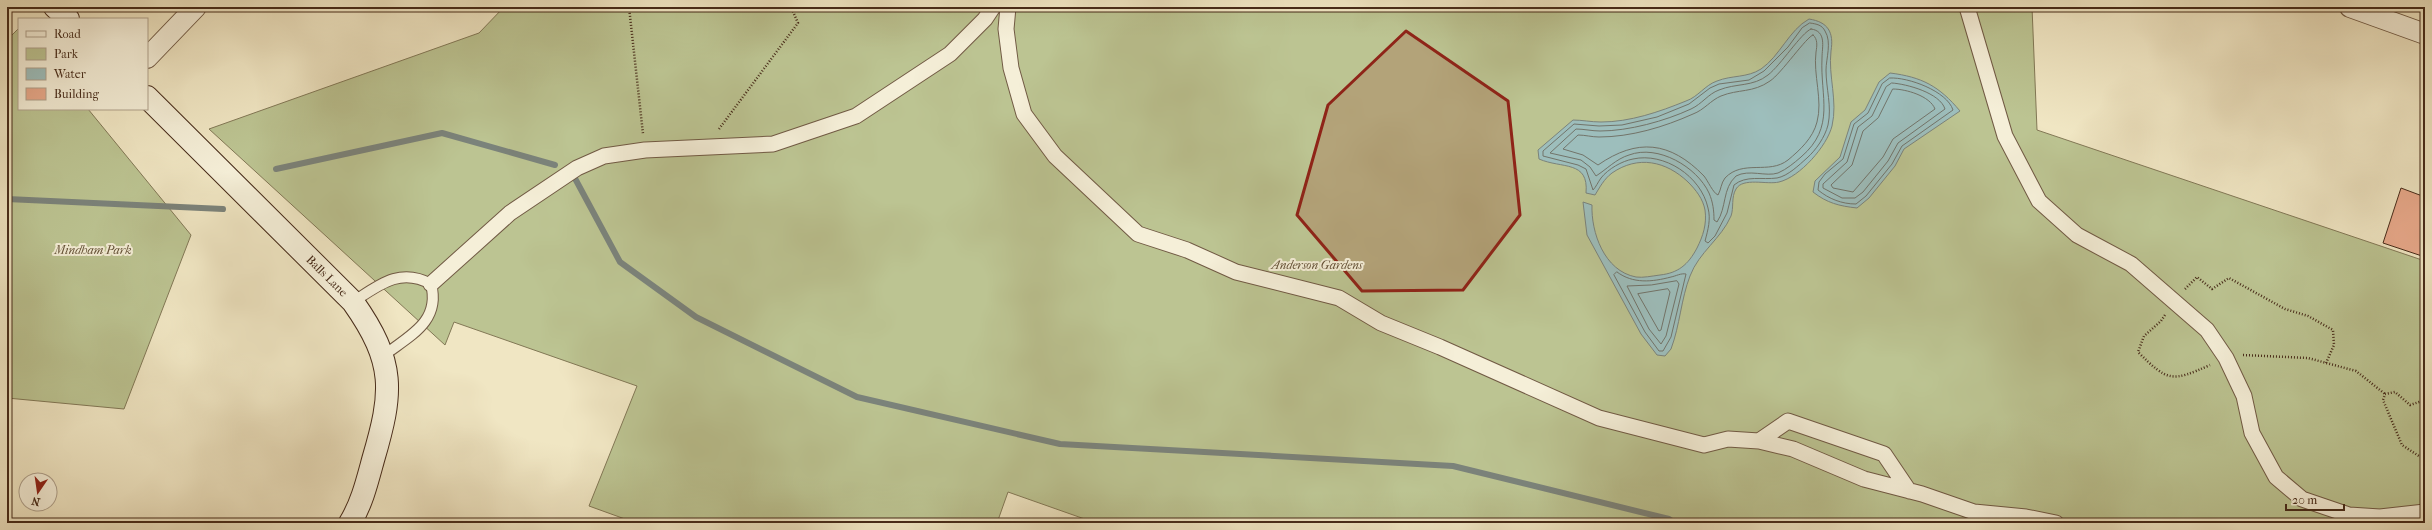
<svg xmlns="http://www.w3.org/2000/svg" width="2432" height="530" font-family="'IM FELL French Canon',serif">
<style>
.green{fill:#bcc492;stroke:#827856}
.water{fill:#9dbebc;stroke:#7b837b}
.lines{fill:none;stroke-linecap:round;stroke-linejoin:round}
.shore{stroke:#72746a;stroke-width:1}
.stream{stroke:#7b837b;stroke-width:6}
.building{fill:#e8a98b;stroke:#472b19}
.service-casing{stroke:#715a44;stroke-width:12}
.pedestrian-casing{stroke:#715a44;stroke-width:17}
.minor-casing{stroke:#715a44;stroke-width:22}
.secondary-casing{stroke:#472b19;stroke-width:24}
.path{stroke:#472b19;stroke-width:2.5;stroke-dasharray:1 2;stroke-linecap:butt}
.service{stroke:#f5efd8;stroke-width:10}
.pedestrian{stroke:#f5efd8;stroke-width:15}
.minor{stroke:#f5efd8;stroke-width:20}
.secondary{stroke:#f5efd8;stroke-width:22}
.marked{fill:#8f2418;fill-opacity:0.2;stroke:#8f2418;stroke-width:3;stroke-linejoin:round}
.labels{text-anchor:middle;dominant-baseline:central;stroke-width:4;stroke-linejoin:round;paint-order:stroke}
.park-label{font-size:12px;font-style:italic;fill:#645137;stroke:#f5efd8}
.street-label{font-size:12px;fill:#472b19;stroke:#f5efd8}
</style>
<rect width="100%" height="100%" fill="#f0e6c3"/>
<filter id="stains"><feTurbulence type="fractalNoise" baseFrequency=".005" numOctaves="4"/><feColorMatrix values="0 0 0 0 .2 0 0 0 0 .09 0 0 0 0 .02 0 0 0 .5 -.17"/></filter>
<radialGradient id="worn" r=".72"><stop offset=".6" stop-color="#630" stop-opacity="0"/><stop offset="1" stop-color="#630" stop-opacity=".3"/></radialGradient>
<path class="green" d="M504 7H2032L2037 130 2425 261V523H1096L1008 492 997 523H636L589 506 637 386 454 322 445 345 209 129 479 33Z
M19 28V109H88L191 235 124 409 7 398V40Z"/>
<path class="water" d="M1809 19C1828 22 1834 32 1831 51 1828 76 1838 101 1832 126 1827 146 1800 177 1779 182 1767 185 1743 177 1736 189 1731 197 1734 208 1731 216 1721 239 1699 252 1690 276 1681 299 1680 325 1671 349L1665 356 1657 355 1641 334 1587 235 1583 202 1592 205C1591 232 1604 271 1636 277 1643 278 1652 276 1660 275 1678 273 1688 265 1697 248 1703 236 1707 224 1705 210 1703 199 1696 190 1688 182 1666 161 1638 155 1612 173 1604 179 1600 187 1595 195L1586 193C1589 160 1562 169 1539 159L1538 150 1573 120C1582 120 1591 122 1601 122 1630 122 1659 112 1686 101 1698 97 1705 85 1717 81 1732 75 1747 78 1761 69 1780 56 1789 30 1809 19Z
M1890 73C1922 77 1939 86 1960 111L1904 149 1895 166 1869 198 1857 208C1839 206 1827 203 1813 192L1815 181 1840 157 1851 122 1865 110 1879 82Z"/>
<g class="lines">
<path class="shore" d="M1810 23C1817 24 1822 25 1825 31 1832 42 1826 59 1826 70 1826 89 1832 106 1828 125 1825 137 1816 150 1807 158 1799 165 1788 176 1777 178 1762 180 1746 175 1734 185L1727 213 1715 236 1708 243 1705 241C1708 230 1711 219 1708 208 1701 176 1664 152 1633 159 1622 161 1608 169 1601 178 1598 182 1596 187 1593 190L1586 169 1578 165 1543 156V151L1574 124 1599 126 1622 125 1657 117 1689 104 1710 88 1719 84 1749 80 1764 71 1788 47 1802 28Z
M1811 29C1827 31 1822 47 1822 58 1820 97 1836 127 1801 157 1794 163 1787 169 1778 173 1766 177 1749 169 1736 176 1722 189 1727 207 1717 222L1714 220C1714 211 1713 202 1709 193 1697 167 1658 144 1629 155 1616 159 1607 169 1596 176L1590 167 1581 160 1550 153 1576 129C1584 129 1592 131 1600 131 1629 131 1665 121 1691 109 1702 104 1708 94 1719 90 1736 83 1753 87 1768 75 1781 65 1801 33 1811 29Z
M1813 35C1818 39 1817 46 1816 52 1813 75 1823 100 1817 122 1813 138 1800 150 1788 160 1769 175 1743 159 1725 178 1721 183 1721 190 1718 195 1713 193 1708 181 1704 176 1670 141 1637 138 1598 165L1583 155 1563 149 1578 135C1585 135 1592 137 1599 137 1631 137 1664 127 1693 114 1704 110 1711 100 1721 96 1738 89 1753 93 1770 81 1781 74 1807 36 1813 35Z
M1890 78C1908 77 1947 91 1953 110L1902 146 1892 164 1866 196 1856 204C1842 204 1829 199 1818 190L1819 182 1825 174 1843 159 1854 124 1868 113 1882 84Z
M1892 83C1907 84 1940 93 1945 109L1898 143 1888 161 1863 192 1855 198H1842L1823 188V184L1847 162 1858 127 1872 116 1886 87Z
M1893 89C1906 89 1930 96 1935 109L1893 139 1883 157 1853 192 1833 188 1831 185 1852 165 1863 131 1878 118Z
M1617 272C1633 284 1652 282 1671 277 1676 276 1681 273 1686 274L1671 337 1663 351H1659L1645 332 1614 275Z
M1677 281 1679 284 1666 336 1661 344 1649 329 1627 286 1651 285Z
M1668 289 1670 292 1661 330 1659 331 1638 294Z"/>
<path class="stream" d="M276 169 442 133 555 165
M571 171 620 262 696 317 857 397 1060 444 1453 466 1669 519 1675 523
M7 199 223 209"/>
</g>
<path class="building" d="M2401 188 2425 197V257L2383 243Z"/>
<g class="lines">
<defs>
<path id="service" d="M353 302C379 285 400 267 431 284 441 322 409 336 383 356"/>
<path id="pedestrian" d="M1008 7 1006 29 1011 68 1024 114 1055 156 1138 234 1187 250 1236 272 1339 298 1381 323 1440 347 1599 418 1704 445 1728 439 1759 441 1793 449 1864 479 1922 494 1974 512 2026 517 2056 523
M1967 7 2005 136 2039 201 2077 235 2131 264 2207 330 2226 358 2244 396 2252 433 2276 477 2302 499 2349 515 2380 517 2425 512
M431 284 510 213 577 168 604 156 645 150 773 144 856 116 950 54 985 19 993 7
M1759 441 1788 421 1884 454 1909 491"/>
<path id="minor" d="M2350 7 2425 34
M147 58 196 7"/>
<path id="secondary" d="M55 7 68 19
M147 97 353 302C396 363 393 392 373 460 367 482 362 503 350 523"/>
</defs>
<use href="#service" class="service-casing"/>
<use href="#pedestrian" class="pedestrian-casing"/>
<use href="#minor" class="minor-casing"/>
<use href="#secondary" class="secondary-casing"/>
<path class="path" d="M629 7 643 134
M719 129 798 23 791 7
M2185 289 2197 277 2212 289 2229 278 2285 309 2308 316 2333 330 2334 345 2326 363
M2165 315 2161 321 2144 336 2138 352C2168 382 2172 382 2210 365
M2243 355 2308 358 2356 371 2385 394
M2425 400 2410 405 2395 392 2385 394 2383 400 2402 445 2425 460"/>
<use href="#service" class="service"/>
<use href="#pedestrian" class="pedestrian"/>
<use href="#minor" class="minor"/>
<use href="#secondary" class="secondary"/>
</g>
<path class="marked" d="M1406 31 1508 101 1520 215 1463 290 1362 291 1297 215 1328 105Z"/>
<g class="labels">
<g class="park-label">
<text x="93" y="250">Mindham Park</text>
<text x="1317" y="265">Anderson Gardens</text>
</g>
<g class="street-label">
<text transform="translate(327 276) rotate(45)">Balls Lane</text>
</g>
</g>
<rect width="2432" height="530" fill="none" stroke="#f0e6c3" stroke-width="24"/>
<rect x="8" y="8" width="2416" height="514" fill="none" stroke="#472b19" stroke-width="2"/>
<rect x="12" y="12" width="2408" height="506" fill="none" stroke="#472b19"/>
<rect x="18" y="18" width="130" height="92" fill="#f5efd8" stroke="#afa18c"/>
<rect x="26" y="31" width="20" height="6" fill="#f5efd8" stroke="#afa18c"/>
<text x="54" y="38" font-size="12" fill="#472b19">Road</text>
<rect x="26" y="48" width="20" height="12" fill="#bcc492" stroke="#afa18c"/>
<text x="54" y="58" font-size="12" fill="#472b19">Park</text>
<rect x="26" y="68" width="20" height="12" fill="#9dbebc" stroke="#afa18c"/>
<text x="54" y="78" font-size="12" fill="#472b19">Water</text>
<rect x="26" y="88" width="20" height="12" fill="#e8a98b" stroke="#afa18c"/>
<text x="54" y="98" font-size="12" fill="#472b19">Building</text>
<g transform="translate(38 492) rotate(193)"><circle r="19" fill="#f5efd8" stroke="#afa18c"/>
<path d="M0-3L7 15L0 10L-7 15Z" fill="#8f2418"/>
<text y="-6" font-size="11" font-weight="bold" text-anchor="middle" fill="#472b19">N</text>
</g>
<path d="M2286 504v6h58v-6" fill="none" stroke="#472b19" stroke-width="2"/>
<text x="2292" y="504" font-size="12" fill="#472b19" stroke="#f5efd8" stroke-width="3" paint-order="stroke">20 m</text>
<rect width="100%" height="100%" filter="url(#stains)"/>
<rect width="100%" height="100%" fill="url(#worn)"/>
</svg>
